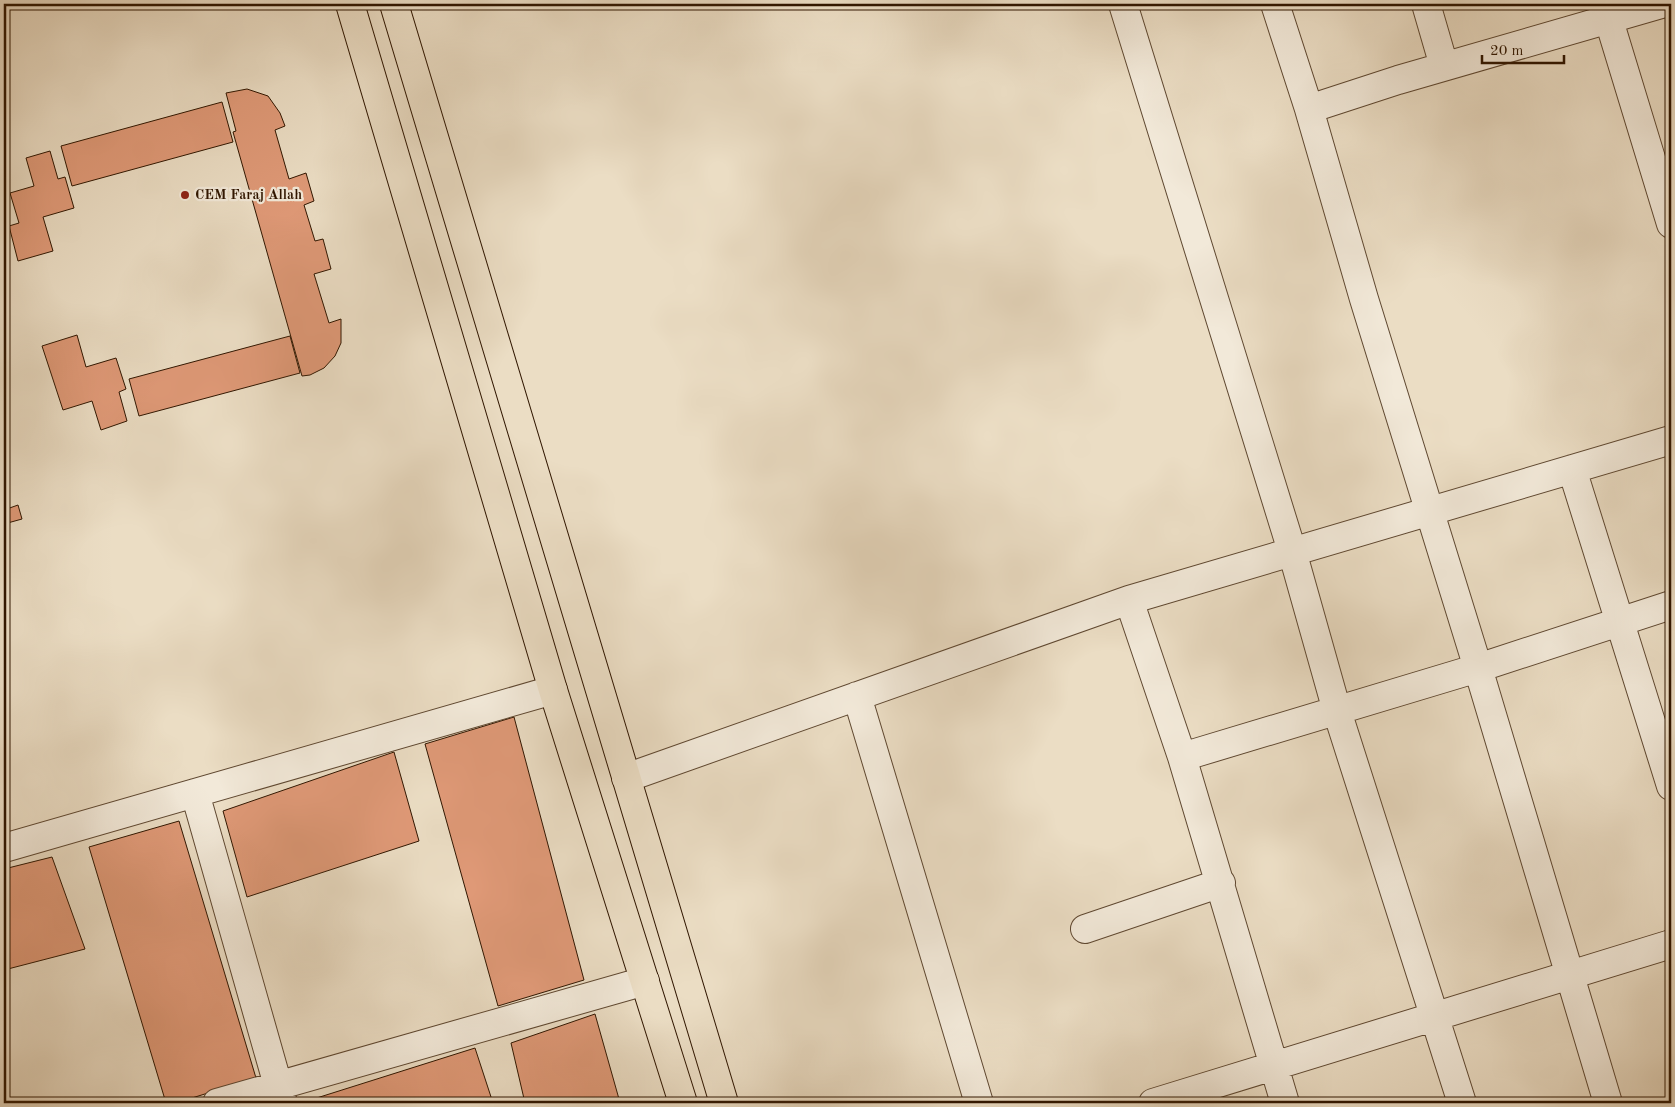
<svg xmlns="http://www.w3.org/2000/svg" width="1675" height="1107" font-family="'Old Standard TT',serif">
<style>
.building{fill:#df9977;stroke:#301600}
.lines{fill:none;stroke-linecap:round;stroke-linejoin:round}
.minor-casing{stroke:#5f4831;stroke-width:30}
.major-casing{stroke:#301600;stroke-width:30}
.minor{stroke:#f2e9d9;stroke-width:28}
.major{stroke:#ebddc4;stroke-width:28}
.poi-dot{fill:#8f2418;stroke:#f2e9d9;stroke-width:2}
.labels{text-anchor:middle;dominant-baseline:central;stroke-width:4.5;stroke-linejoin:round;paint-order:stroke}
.poi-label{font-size:14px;font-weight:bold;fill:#301600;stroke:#f2e9d9;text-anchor:start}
</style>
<rect width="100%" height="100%" fill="#ebddc4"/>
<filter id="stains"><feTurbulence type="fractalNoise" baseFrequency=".004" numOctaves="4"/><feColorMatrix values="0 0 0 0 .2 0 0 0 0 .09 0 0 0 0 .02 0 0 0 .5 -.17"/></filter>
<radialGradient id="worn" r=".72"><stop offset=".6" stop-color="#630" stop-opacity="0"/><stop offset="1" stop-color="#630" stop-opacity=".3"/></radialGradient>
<path class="building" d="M247 89 268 96 280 113 285 126 275 130 289 179 306 173 314 201 304 205 315 241 323 239 331 269 314 274 329 323 341 319V343L335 356 324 368 310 375 302 376 233 132 236 131 226 93Z
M222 102 233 142 72 186 61 146Z
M50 151 58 179 65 177 74 208 43 217 53 251 18 261 9 226 19 223 10 193 34 186 26 158Z
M77 335 86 367 116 358 126 389 119 392 127 421 101 430 92 401 63 410 42 346Z
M290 336 300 373 139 416 129 379Z
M18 505 22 519 4 524V510Z
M514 717 584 980 498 1006 425 744Z
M394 752 419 841 247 897 223 811Z
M179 821 256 1078 176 1103H166L89 847Z
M52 857 85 949 4 970V869Z
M595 1014 619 1099 604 1103H525L511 1043Z
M475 1048 493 1103H305L304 1102Z"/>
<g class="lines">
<defs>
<path id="minor" d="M1123 4 1292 551 1337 711 1462 1103
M1275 4 1309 109 1398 80 1661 4
M1426 4 1444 66
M1604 4 1671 224
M1309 109 1364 299 1478 668 1608 1103
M1572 469 1671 786
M1129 600 1182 757
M857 696 979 1103
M626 778 1129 600 1671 440
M195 793 283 1103
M4 848 553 690
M1085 929 1221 883
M217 1103 645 981
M1153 1103 1671 944
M1285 1103 1182 757 1478 668 1671 605"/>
<path id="major" d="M350 4 553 690 683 1103
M394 4 724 1103"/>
</defs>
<use href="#minor" class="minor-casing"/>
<use href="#major" class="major-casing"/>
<use href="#minor" class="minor"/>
<use href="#major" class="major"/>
</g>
<circle class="poi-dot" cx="185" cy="195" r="5"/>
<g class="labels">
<g class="poi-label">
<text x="195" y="195">CEM Faraj Allah</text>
</g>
</g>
<rect width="1675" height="1107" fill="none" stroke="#ebddc4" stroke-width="20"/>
<rect x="5" y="5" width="1665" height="1097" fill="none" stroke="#301600" stroke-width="2.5"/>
<rect x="10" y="10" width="1655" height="1087" fill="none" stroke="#301600"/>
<path d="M1482 55v8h82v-8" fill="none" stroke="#301600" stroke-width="2.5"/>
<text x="1490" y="55" font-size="15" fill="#301600" stroke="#f2e9d9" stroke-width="4" paint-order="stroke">20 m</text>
<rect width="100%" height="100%" filter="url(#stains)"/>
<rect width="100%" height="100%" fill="url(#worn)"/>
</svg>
